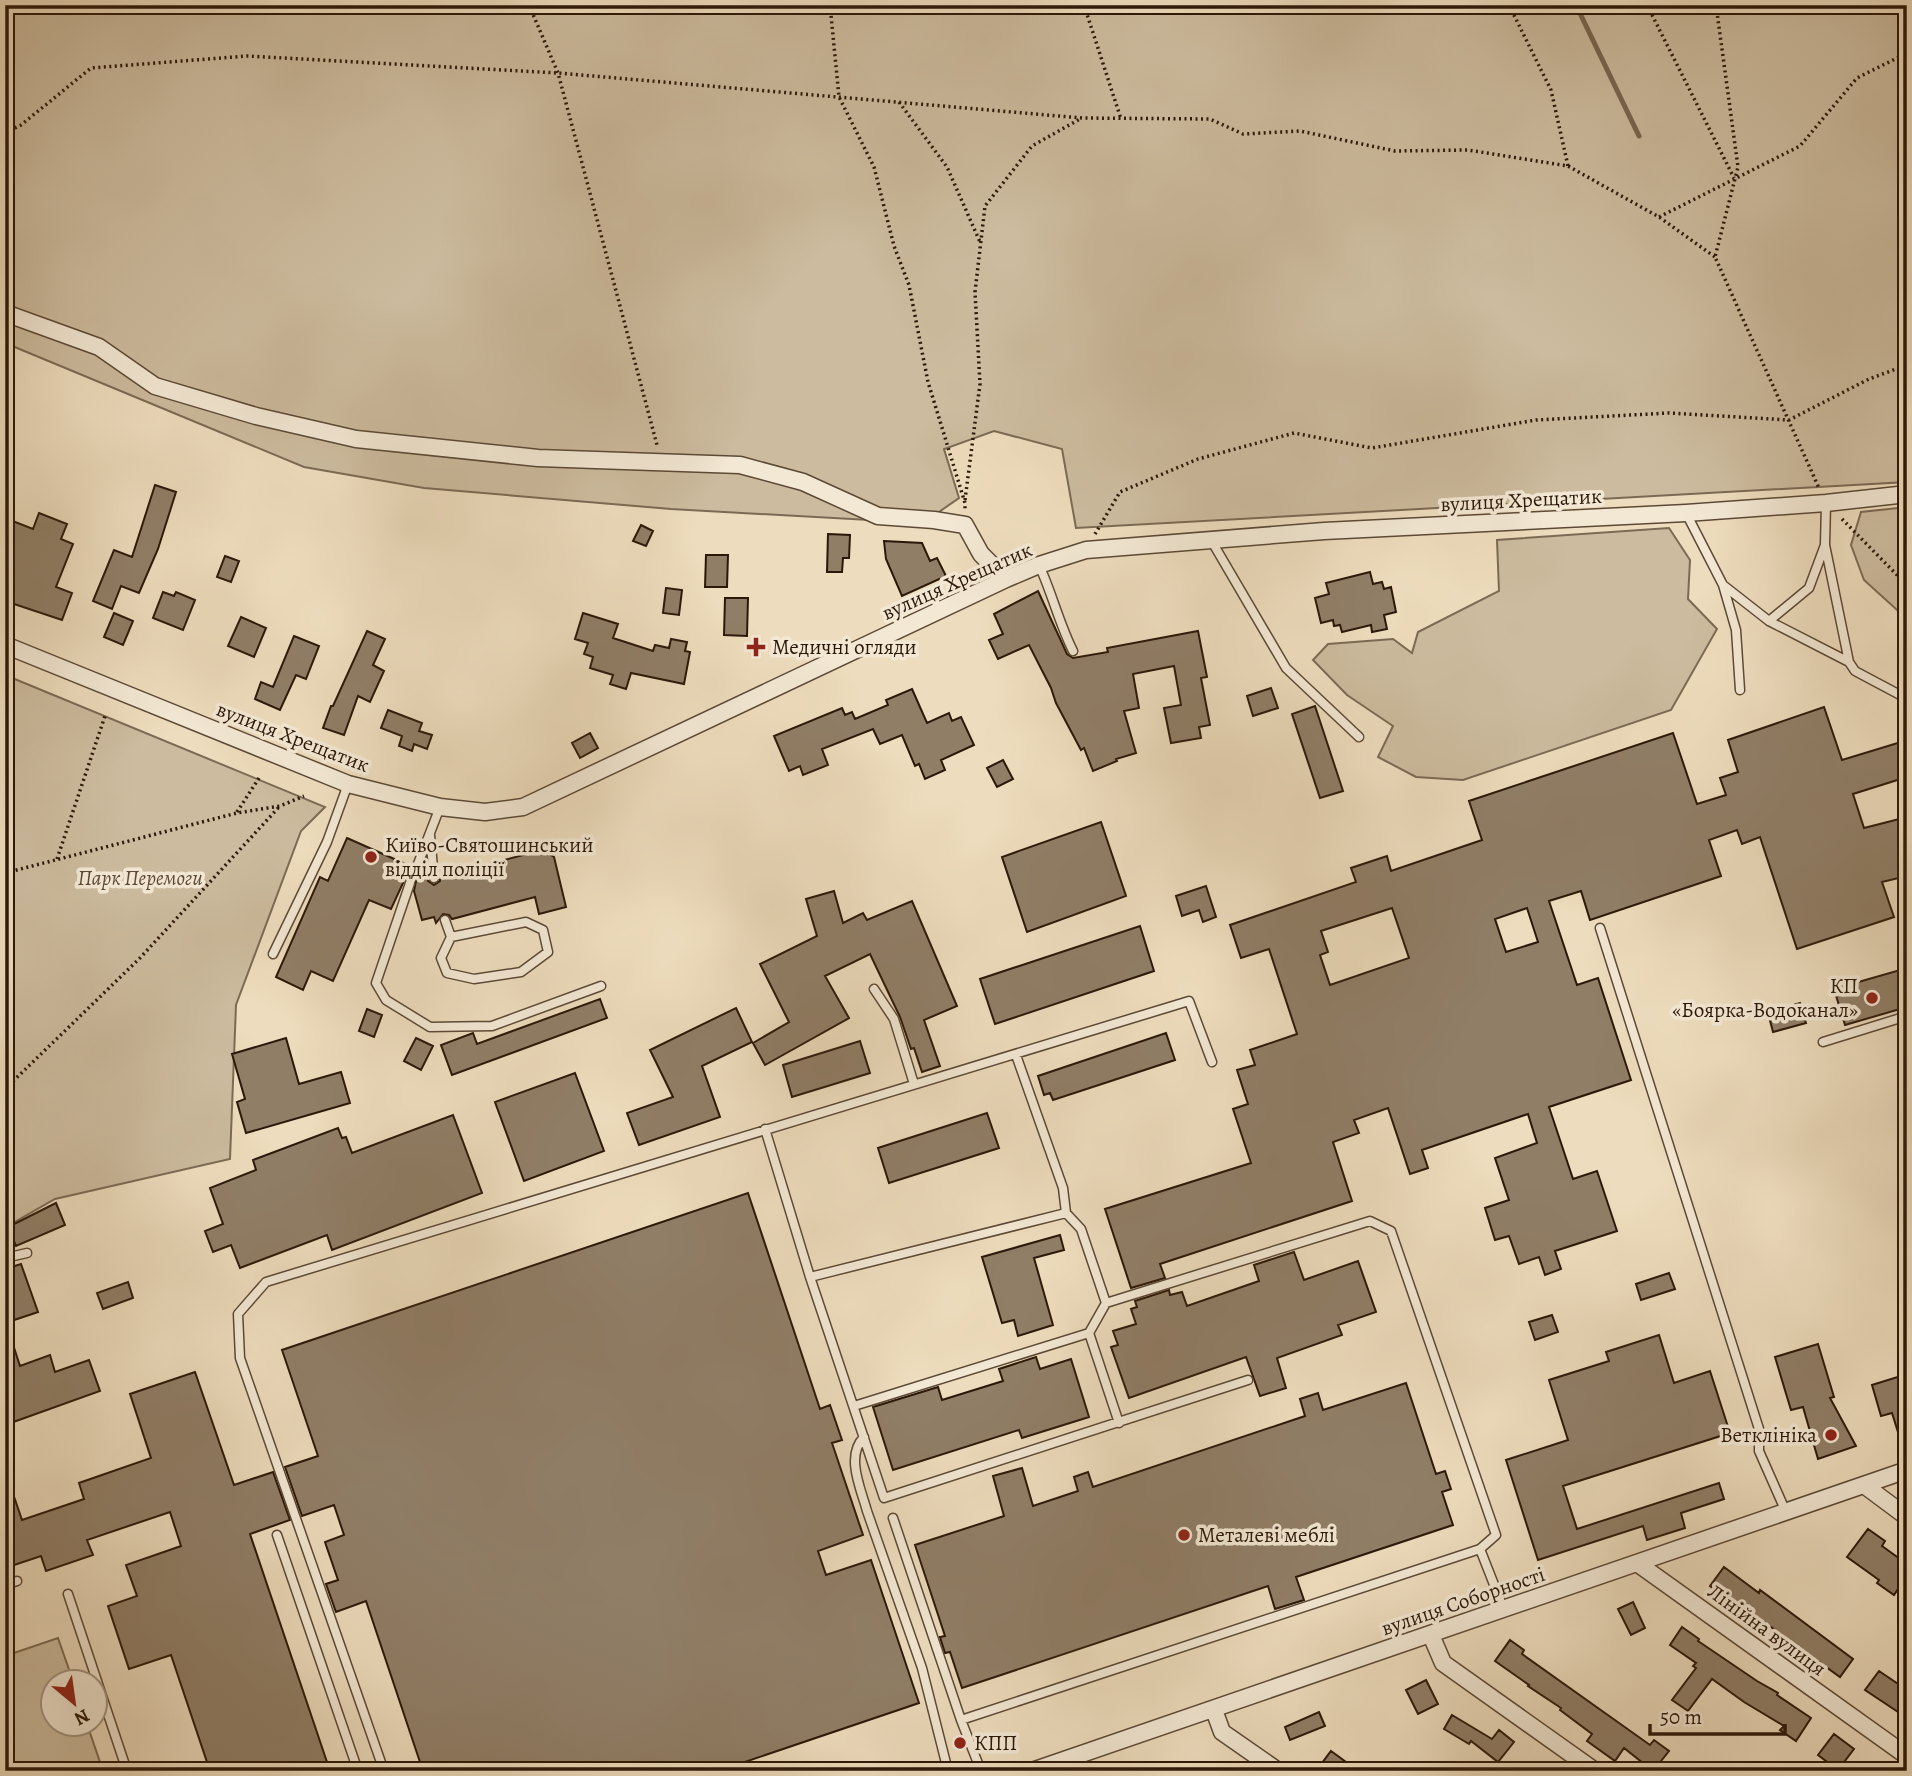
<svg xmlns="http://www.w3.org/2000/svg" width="1912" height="1776" font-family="Alegreya,serif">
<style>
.green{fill:#ccbb9e;stroke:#7c6a54;stroke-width:2}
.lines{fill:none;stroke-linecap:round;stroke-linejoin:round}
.stream{stroke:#786550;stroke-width:5}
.building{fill:#907e67;stroke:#2c1809;stroke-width:2;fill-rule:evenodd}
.lane-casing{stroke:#5c4936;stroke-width:11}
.street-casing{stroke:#5c4936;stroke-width:19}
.path{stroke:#2c1809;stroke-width:3.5;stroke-dasharray:2 3.5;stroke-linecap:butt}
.lane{stroke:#f3e8d4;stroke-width:8}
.street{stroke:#f3e8d4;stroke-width:16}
.poi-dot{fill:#8f2418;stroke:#f3e8d4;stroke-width:2.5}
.labels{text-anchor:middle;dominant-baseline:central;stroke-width:7;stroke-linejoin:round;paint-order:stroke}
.street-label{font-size:21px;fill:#2c1809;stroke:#f3e8d4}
.poi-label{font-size:21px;fill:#2c1809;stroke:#f3e8d4;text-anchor:start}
.park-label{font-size:21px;font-style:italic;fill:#5c4936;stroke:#f3e8d4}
</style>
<rect width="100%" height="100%" fill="#eddcbd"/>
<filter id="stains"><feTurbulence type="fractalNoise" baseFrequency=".00286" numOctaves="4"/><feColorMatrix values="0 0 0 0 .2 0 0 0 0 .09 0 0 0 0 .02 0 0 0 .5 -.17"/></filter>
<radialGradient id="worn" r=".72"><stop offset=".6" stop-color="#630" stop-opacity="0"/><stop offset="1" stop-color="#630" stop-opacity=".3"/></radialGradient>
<path class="green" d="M5 5H1907V482L1076 528 1062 449 994 431 944 449 959 498 923 523 671 509 424 488 304 467 5 343Z
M1907 507V619L1864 580 1851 545 1861 512Z
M1669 528 1690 560 1688 599 1717 629 1671 710 1463 780 1416 777 1378 757 1393 726 1347 695 1313 660 1328 644 1393 639 1412 653 1418 632 1499 591 1497 540Z
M5 675 325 807 301 831 236 1005 230 1159 55 1199 6 1227 9 1243 5 1242Z
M58 1638 73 1681 52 1682V1724H87L103 1771H5V1656Z"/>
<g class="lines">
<path class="stream" d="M1576 5 1639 136"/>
</g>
<path class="building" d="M155 485 176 492 158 549 139 593 121 586 112 609 93 601 114 550 132 557Z
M39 513 67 524 61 539 73 544 56 587 72 593 62 620 5 601V518L33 529Z
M641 525 653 531 646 546 633 541Z
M828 534 850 535 849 558H843L842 572H827Z
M884 541 922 543 930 561 937 558 946 576 902 596 886 559Z
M706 555H728L727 587H705Z
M225 556 239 561 231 582 217 577Z
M1370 572 1373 584 1382 582 1384 589 1391 587 1396 612 1384 615 1387 629 1372 632 1371 625 1342 632 1340 625 1334 626 1333 620 1321 623 1315 598 1329 594 1326 583Z
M666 588 682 590 679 615 663 613Z
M1038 591 1067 654 1073 658 1108 652 1107 648 1198 631 1207 677 1201 678 1210 725 1199 727 1201 738 1171 743 1164 708 1181 705 1174 666 1133 674 1139 708 1124 711 1136 753 1116 759 1117 761 1093 771 1084 748 1081 750 1056 703 1051 688 1029 645 998 659 989 640 1003 634 994 614Z
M163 592 174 596 176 592 195 600 183 630 153 618Z
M725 598H748L747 636 724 635Z
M114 613 133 621 123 645 104 637Z
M583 613 618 624 613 638 653 651 655 645 669 648 671 639 687 642 685 651 690 652 684 684 631 673 626 689 610 684 613 675 590 668 593 657 584 654 588 643 575 639Z
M241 617 266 628 254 657 228 646Z
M367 631 385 639 373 665 384 671 370 702 358 696 344 735 323 728 331 706H333Z
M294 636 319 646 306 679 296 675 280 710 255 699 261 682 273 687Z
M1271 688 1278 708 1253 716 1247 696Z
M912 689 927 723 949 713 952 721 961 717 974 745 941 760 945 770 925 779 919 764 915 766 902 735 880 744 873 729 822 749 828 765 803 775 800 766 789 771 774 736 842 708 845 715 852 712 855 719 888 705 886 700Z
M1315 706 1343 791 1320 798 1292 714Z
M1824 707 1842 760 1901 742 1907 761V777L1853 794 1864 828 1907 817V876L1882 882 1894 917 1797 949 1760 837 1742 844 1737 830 1709 840 1721 876 1590 920 1581 891 1549 901 1577 985 1598 978 1631 1080 1549 1107 1573 1179 1597 1171 1617 1231 1555 1251 1561 1269 1545 1275 1539 1257 1519 1264 1509 1236 1495 1240 1485 1208 1509 1200 1495 1158 1537 1143 1528 1114 1422 1150 1428 1168 1410 1174 1388 1108 1354 1120 1359 1133 1333 1142 1352 1201 1160 1264 1165 1278 1131 1288 1105 1209 1251 1163 1233 1109 1248 1104 1237 1070 1255 1065 1250 1050 1297 1034 1269 949 1241 958 1230 925 1356 882 1351 868 1387 856 1391 871 1482 840 1469 801 1673 733 1697 804 1726 795 1720 778 1738 772 1728 740ZM1392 908 1409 958 1330 985 1320 955 1328 952 1321 931ZM1527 908 1538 942 1506 952 1495 919Z
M388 710 422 723 419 731 432 735 427 749 414 744 412 751 399 746 402 736 381 728Z
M590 733 598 748 580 758 572 743Z
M1003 760 1013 779 997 787 987 768Z
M1101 822 1126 896 1027 932 1002 857Z
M347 838 410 866V871L413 875H418L422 871 427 874 428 881 434 885 440 881V877L542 850 554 857 566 907 539 914 535 897 452 919 449 915 443 914 436 923 434 917 422 920 414 891 416 881 411 877 409 870 391 909 369 900 333 981 311 971 303 990 276 977 320 877 328 881Z
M1206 886 1216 917 1203 922 1199 910 1182 916 1176 896Z
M834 891 843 923 863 913 867 920 912 901 957 1006 924 1020 940 1066 922 1072 914 1048 911 1049 900 1017 870 954 825 976 849 1018 765 1065 753 1043 789 1022 760 964 817 936 806 899Z
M1140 926 1154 971 995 1024 980 979Z
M1907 968V1007L1845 1025 1834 989Z
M600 999 607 1018 452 1075 441 1045 473 1033 477 1044Z
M1800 1003 1806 1023 1773 1032 1768 1013Z
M736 1008 752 1042 702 1066 720 1117 639 1145 627 1113 673 1097 650 1050Z
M367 1009 382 1015 374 1037 359 1031Z
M1166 1033 1175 1060 1053 1100 1050 1093 1044 1095 1038 1076Z
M286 1038 299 1084 341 1072 350 1103 246 1133 237 1102 245 1099 232 1054Z
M416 1038 433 1046 421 1070 404 1061Z
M860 1041 870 1073 792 1097 783 1065Z
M575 1073 604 1151 524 1181 495 1102Z
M987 1113 999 1148 889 1183 878 1148Z
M453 1115 482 1193 332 1250 327 1235 240 1268 231 1245 213 1252 205 1231 223 1224 210 1188 256 1170 253 1160 338 1128 342 1138 346 1137 352 1153Z
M748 1193 820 1409 830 1405 842 1440 832 1443 863 1535 818 1551 826 1575 871 1560 919 1703 718 1771H423L366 1601 336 1612 326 1584 338 1580 325 1542 344 1535 334 1505 302 1516 285 1467 318 1456 282 1350Z
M56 1203 65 1225 16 1246 8 1227Z
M1060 1235 1064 1250 1034 1258 1053 1325 1018 1336 1014 1320 1002 1323 982 1257Z
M1294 1252 1304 1280 1358 1261 1376 1312 1338 1325 1342 1335 1277 1358 1286 1388 1260 1396 1246 1357 1129 1398 1111 1347 1118 1345 1113 1331 1136 1324 1131 1309 1137 1307 1135 1301 1169 1290 1170 1295 1182 1292 1187 1306 1259 1281 1254 1265Z
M21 1264 38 1312 5 1323V1269Z
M1669 1273 1675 1289 1641 1300 1636 1284Z
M128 1282 133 1298 103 1309 97 1293Z
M1552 1315 1558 1332 1535 1340 1529 1322Z
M8 1329 20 1366 50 1355 55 1372 89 1360 100 1391 5 1425V1330Z
M1659 1335 1674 1383 1710 1371 1730 1433 1563 1486 1577 1529 1719 1483 1724 1499 1681 1513 1685 1528 1647 1540 1643 1526 1538 1560 1506 1460 1568 1440 1549 1380 1609 1361 1606 1352Z
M1818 1344 1834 1397 1830 1398 1856 1446 1818 1459 1803 1407 1791 1410 1775 1357Z
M1036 1357 1040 1369 1071 1359 1089 1417 1022 1438 1019 1430 893 1470 873 1407 938 1387 942 1400 1003 1381 999 1369Z
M195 1372 234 1485 273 1472 290 1520 250 1534 330 1771H210L171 1655 129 1669 108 1606 137 1596 126 1565 181 1546 170 1512 87 1540 93 1555 46 1571 41 1556 5 1568V1480L8 1479 22 1520 84 1499 79 1483 151 1458 130 1394Z
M1907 1374V1447L1903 1448 1892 1413 1881 1416 1872 1385Z
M1406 1383 1436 1474 1445 1471 1451 1489 1442 1492 1453 1525 1296 1577 1304 1600 1275 1609 1268 1586 962 1688 950 1652 945 1653 940 1637 945 1636 915 1545 1004 1516 993 1476 1022 1468 1033 1506 1078 1491 1074 1477 1088 1472 1093 1487 1305 1416 1300 1399 1318 1393 1323 1410Z
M1868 1529 1885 1541 1882 1546 1907 1564V1595L1898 1589 1894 1595 1877 1583 1879 1580 1847 1557Z
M1724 1567 1759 1593 1760 1590 1853 1659 1840 1677 1728 1596 1726 1598 1710 1586Z
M1633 1602 1645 1628 1631 1635 1618 1609Z
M1682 1627 1699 1639 1698 1641 1757 1681 1778 1693 1777 1695 1811 1718 1796 1741 1780 1730 1784 1726 1744 1702 1712 1679 1688 1711 1672 1700 1696 1668 1693 1666 1696 1663 1670 1645Z
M1510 1640 1524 1650 1522 1654 1650 1745 1654 1740 1669 1751 1653 1771 1624 1748 1615 1761 1587 1741 1592 1734 1560 1710 1561 1708 1528 1686 1529 1685 1495 1661Z
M1879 1671 1907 1690V1718L1865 1690Z
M1426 1680 1438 1704 1418 1714 1406 1690Z
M1319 1712 1325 1726 1290 1740 1285 1727Z
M1452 1715 1492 1739 1499 1730 1514 1742 1498 1762 1471 1741 1469 1744 1444 1729Z
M1834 1734 1854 1749 1838 1770 1818 1755Z
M1331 1751 1346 1762 1339 1771H1316Z"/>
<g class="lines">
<defs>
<path id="lane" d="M1686 513 1723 585 1769 621 1809 588 1825 545 1826 503
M1211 540 1286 668 1359 737
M1039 565C1052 593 1059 623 1073 651
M1723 585 1736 630 1740 690
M1769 621 1849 662 1825 545
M1849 662 1855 671 1902 696 1907 711
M430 835 434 878
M416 869 440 807
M410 883 376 983 386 1000 430 1027 492 1026 601 986
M445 920 451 937 526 922 543 930 548 952 521 972 474 979 447 973 441 958 451 937
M1600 928 1759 1429V1451L1786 1512
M273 954 327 842 348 784
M874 989 894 1019 914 1084
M1823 1042 1907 1016
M1016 1055 1063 1188 1066 1213 1081 1229 1106 1303 1089 1333 1119 1423
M765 1129 810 1277 884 1498 1248 1380
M5 1258 27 1253
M810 1277 1066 1213
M1106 1303 1370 1221 1391 1231 1496 1535 1480 1549 1504 1610
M854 1406 1089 1333
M864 1437C845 1456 861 1489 867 1511L922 1668 948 1771
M893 1518 961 1720 981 1771
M277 1535 358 1771
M5 1585 17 1581
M68 1594 127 1771
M961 1720 1480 1549
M384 1771 240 1358 238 1314 266 1282 1189 1001 1212 1062"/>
<path id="street" d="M5 313 99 347 155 386 256 416 356 439 538 458 740 465 803 482 878 516 934 520 965 525 981 554 1006 579
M5 645 348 784 440 807 485 812 523 807 1006 579 1039 565 1086 550 1324 531 1686 513 1826 503 1907 494
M1864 1485 1907 1517
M1637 1563 1907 1756
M1431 1635 1443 1663 1595 1771
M1214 1710 1222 1732 1278 1771
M1032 1771 1907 1470"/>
</defs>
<use href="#lane" class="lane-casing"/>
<use href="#street" class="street-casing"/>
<path class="path" d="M529 5 558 73 657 445
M830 5 839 97 874 167 894 246 909 285 928 382 965 503V510
M1084 5 1121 119
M1509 5 1551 90 1568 166
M1647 5 1734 178
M1716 5 1738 167 1715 257 1819 488
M899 102 947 167 980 242
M5 133 21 125 91 68 247 56 558 73 1082 118 1210 119 1243 134 1300 131 1395 151 1468 150 1568 166 1659 217 1715 257
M1659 217 1800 146 1857 78 1907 53
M965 500 980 384 975 292 985 206 1032 146 1080 119
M1842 519 1898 576 1907 582
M1095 534 1120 492 1198 459 1294 433 1372 448 1536 420 1669 413 1789 420 1869 379 1907 365
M237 812 259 778
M57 859 105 716
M5 873 237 813 280 806 304 796
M5 1089 140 958 280 806"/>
<use href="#lane" class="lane"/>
<use href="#street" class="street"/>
</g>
<g class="poi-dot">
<path d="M752.5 636.5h7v7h7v7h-7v7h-7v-7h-7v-7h7z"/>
<circle cx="371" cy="857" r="7"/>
<circle cx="1872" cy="998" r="7"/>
<circle cx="1831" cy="1435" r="7"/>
<circle cx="1184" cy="1535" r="7"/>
<circle cx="960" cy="1743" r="7"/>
</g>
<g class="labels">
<g class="street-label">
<text transform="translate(1521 500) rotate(-3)">вулиця Хрещатик</text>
<text transform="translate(957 581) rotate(-24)">вулиця Хрещатик</text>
<text transform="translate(293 737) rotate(21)">вулиця Хрещатик</text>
<text transform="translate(1463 1601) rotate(-19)">вулиця Соборності</text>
<text transform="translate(1767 1630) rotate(36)">Лінійна вулиця</text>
</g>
<g class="poi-label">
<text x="772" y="647">Медичні огляди</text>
<text x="385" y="845">Київо-Святошинський<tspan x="385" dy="24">відділ поліції</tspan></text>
<text x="1858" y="986" text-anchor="end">КП<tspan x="1858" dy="24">«Боярка-Водоканал»</tspan></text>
<text x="1817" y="1435" text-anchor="end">Ветклініка</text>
<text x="1198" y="1535">Металеві меблі</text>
<text x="974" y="1743">КПП</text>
</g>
<g class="park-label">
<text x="140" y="878">Парк Перемоги</text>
</g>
</g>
<rect width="1912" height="1776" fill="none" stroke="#eddcbd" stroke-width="28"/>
<rect x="7" y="7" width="1898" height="1762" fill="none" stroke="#2c1809" stroke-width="3.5"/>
<rect x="14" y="14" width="1884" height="1748" fill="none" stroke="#2c1809" stroke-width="2"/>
<g transform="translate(74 1703) rotate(151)"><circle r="33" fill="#f3e8d4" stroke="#a39583" stroke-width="2"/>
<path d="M0-5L12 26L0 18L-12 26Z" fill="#8f2418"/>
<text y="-10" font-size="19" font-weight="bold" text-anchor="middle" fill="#2c1809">N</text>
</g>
<path d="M1650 1724v10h135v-10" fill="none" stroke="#2c1809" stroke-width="3.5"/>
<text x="1660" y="1724" font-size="21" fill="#2c1809" stroke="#f3e8d4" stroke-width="5" paint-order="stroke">50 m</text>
<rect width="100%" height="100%" filter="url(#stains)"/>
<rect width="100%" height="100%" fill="url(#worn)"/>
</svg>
